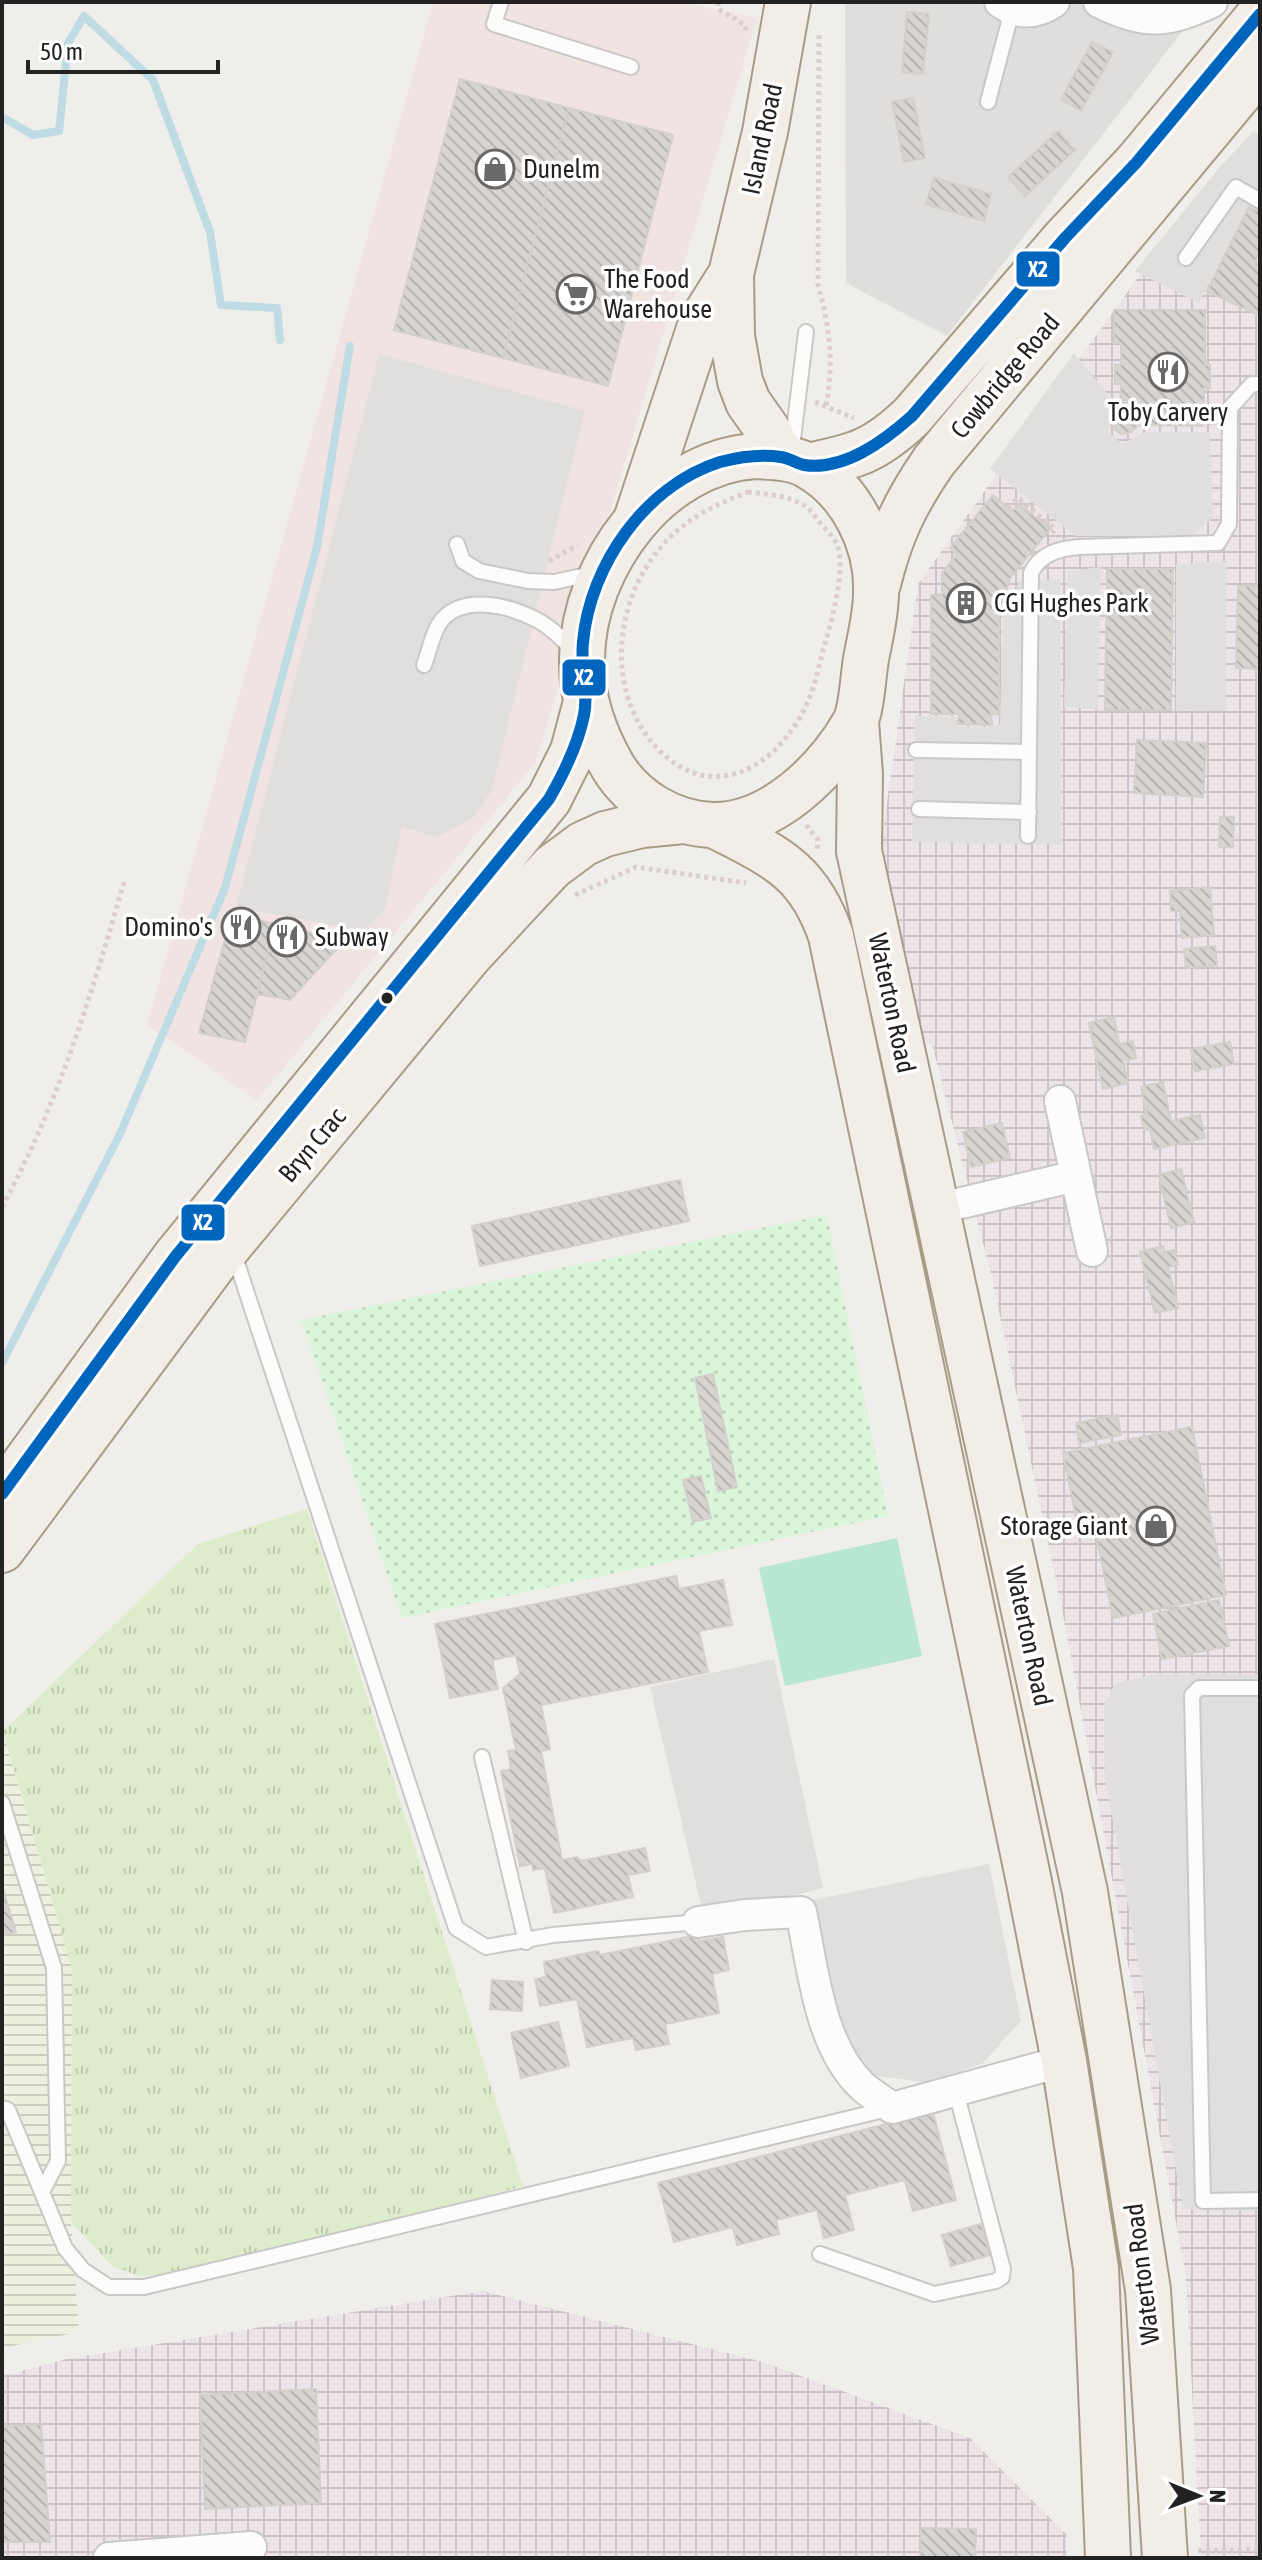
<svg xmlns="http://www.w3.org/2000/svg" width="1262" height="2560" font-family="'Asap Condensed',sans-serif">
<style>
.residential{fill:#dfdedc}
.commercial{fill:#f1e3e1}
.industrial{fill:url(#industrial-grid)}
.farmland{fill:url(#farmland-rules)}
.grass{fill:url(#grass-tufts)}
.park{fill:url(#park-dots)}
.pitch{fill:#b7e6d2}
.parking{fill:#e0dfde}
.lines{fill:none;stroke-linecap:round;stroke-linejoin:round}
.stream{stroke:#bfdbe3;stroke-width:8}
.building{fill:url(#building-back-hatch);stroke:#d3d0cc;stroke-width:2}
.service-casing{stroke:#c9c8c7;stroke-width:18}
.minor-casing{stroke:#c9c8c7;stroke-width:34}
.primary-casing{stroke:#a79c86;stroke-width:48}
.path{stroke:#dccecd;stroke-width:5;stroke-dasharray:4 4;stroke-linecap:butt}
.service{stroke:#fdfcfc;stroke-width:14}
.minor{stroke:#fdfcfc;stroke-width:30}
.primary{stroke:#f3ede7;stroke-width:44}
.bus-1-casing{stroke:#fff;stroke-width:18}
.bus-1{stroke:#0065bd;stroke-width:12}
.bus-dot{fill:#222;stroke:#fff;stroke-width:3}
.labels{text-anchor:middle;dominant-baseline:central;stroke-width:7;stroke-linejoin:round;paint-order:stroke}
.street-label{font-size:26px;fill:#222;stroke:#fff}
.poi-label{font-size:26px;fill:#222;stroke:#fff;text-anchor:start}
.line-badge{stroke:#fff;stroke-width:3}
.badge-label{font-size:22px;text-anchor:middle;font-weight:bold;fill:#fff}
</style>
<defs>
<pattern id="industrial-grid" width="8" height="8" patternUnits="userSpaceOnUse" patternTransform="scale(2)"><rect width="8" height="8" fill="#ede4e9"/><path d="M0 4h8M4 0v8" fill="none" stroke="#cbc3c8"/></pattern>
<pattern id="farmland-rules" width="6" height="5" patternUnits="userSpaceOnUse" patternTransform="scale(2)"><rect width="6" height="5" fill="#efefdf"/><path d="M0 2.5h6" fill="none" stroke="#cdcdbf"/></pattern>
<pattern id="grass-tufts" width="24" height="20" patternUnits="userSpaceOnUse" patternTransform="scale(2)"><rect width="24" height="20" fill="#ddeccb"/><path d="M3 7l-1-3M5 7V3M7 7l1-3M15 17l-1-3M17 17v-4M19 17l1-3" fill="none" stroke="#bdcaae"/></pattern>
<pattern id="park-dots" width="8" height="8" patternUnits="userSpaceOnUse" patternTransform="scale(2)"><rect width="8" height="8" fill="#daf5da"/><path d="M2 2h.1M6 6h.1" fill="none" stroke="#bbd2bb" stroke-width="1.8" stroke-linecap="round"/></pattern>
<pattern id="building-back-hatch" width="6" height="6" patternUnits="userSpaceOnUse" patternTransform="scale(2)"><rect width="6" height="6" fill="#d7d4d2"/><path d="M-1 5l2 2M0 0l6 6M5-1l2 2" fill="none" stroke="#b8b6b4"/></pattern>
</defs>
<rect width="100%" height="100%" fill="#f0eeeb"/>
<path class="residential" d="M845 2H1205L947 336 846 283Z"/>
<path class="commercial" d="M433 2H682L757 18 536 762 257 1100 147 1025Z"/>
<path class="industrial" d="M1260 217V2558H1201L1186 2276 1062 1609 992 1278 932 1044H925L881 845 918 584 1159 248Z
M482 2291 763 2362 970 2438 1067 2535V2558H2V2376L67 2359Z"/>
<path class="farmland" d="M2 1730 72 1969 71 2221 79 2332 2 2348Z"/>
<path class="grass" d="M307 1509 523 2186 192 2274 140 2276 112 2266 71 2222 72 1969 3 1731 198 1544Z"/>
<path class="park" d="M827 1215 888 1516 402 1618 301 1320Z"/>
<path class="pitch" d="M897 1538 922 1656 785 1686 759 1568Z"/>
<path class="parking" d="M1254 131 1260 136V212L1249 207 1199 303 1135 271 1219 168Z
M1074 353 1115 403 1108 431 1122 444 1146 432H1210L1213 518 1191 536H1076L990 469Z
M379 354 585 411 492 790 473 818 438 837 402 827 385 910 363 931 236 907Z
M1227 561 1226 711 1176 710V564Z
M1101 567 1098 709 1064 707 1068 571Z
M1060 579 1061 845 912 842 915 716 956 717 958 727H991L1000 724 1003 608 1021 581Z
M774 1659 823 1888 704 1918 650 1687Z
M1154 1674 1260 1675V2211L1183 2209 1105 1778 1104 1706 1115 1684Z
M989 1864 1021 2021 982 2064 924 2082 862 2074 829 1984 813 1900Z"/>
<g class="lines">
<path class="stream" d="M2 117 33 135 59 131 68 43 84 16 153 80 210 232 221 305 277 308 280 340
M2 1363 120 1134 225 888 317 547 350 346"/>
</g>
<path class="building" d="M907 12 929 14 923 74 902 72Z
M1092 42 1113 52 1081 111 1061 99Z
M460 79 569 108 503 358 394 330Z
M913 98 925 158 904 162 892 102Z
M569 108 673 135 608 386 503 358Z
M1058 131 1075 150 1025 196 1008 177Z
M934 178 991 194 984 221 926 204Z
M1249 207 1260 212V251L1253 266 1260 270V316L1207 291Z
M1114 310H1205V365H1210V388H1204V426L1139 425 1131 432 1121 434 1113 428 1114 415 1120 407 1121 384H1115V365H1121V343H1114Z
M993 495 1012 511 1019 504 1050 529 1011 577 999 610V714H991L992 725 958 724 959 714H931V595H942V573L957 554 950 548Z
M1107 569H1173L1171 710H1105Z
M1238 586H1260V669L1236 668Z
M1137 740 1206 743 1203 797 1134 793Z
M1220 817H1234L1233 847H1219Z
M1210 887 1214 935 1182 938 1180 911H1171L1170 891Z
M232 914 275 924 245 1042 199 1033Z
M275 924 344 941 290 1000 257 994Z
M1215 946 1217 965 1186 968 1184 949Z
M1114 1017 1119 1044 1133 1041 1136 1058 1123 1061 1128 1083 1103 1089 1089 1023Z
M1230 1042 1234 1064 1195 1071 1191 1049Z
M1163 1082 1171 1121 1200 1115 1205 1138 1154 1149 1150 1129 1144 1130 1141 1116 1147 1115 1141 1087Z
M1002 1123 1010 1158 971 1167 963 1132Z
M1181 1169 1194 1222 1171 1228 1159 1175Z
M680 1180 689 1221 480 1266 472 1226Z
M1163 1246 1165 1252 1175 1250 1178 1265 1168 1267 1178 1308 1155 1313 1140 1252Z
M713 1374 737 1487 718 1491 695 1378Z
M1117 1415 1121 1435 1079 1443 1076 1423Z
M1192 1427 1226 1595 1113 1618 1096 1534 1080 1537 1063 1453Z
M701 1476 711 1518 693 1522 683 1480Z
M676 1576 679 1589 723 1580 732 1625 699 1631 708 1672 541 1705 550 1749 541 1751 562 1860 577 1857 581 1861 645 1848 650 1871 628 1875 633 1897 554 1913 545 1868 533 1870 532 1864 520 1866 501 1771 511 1769 508 1751 516 1750 503 1688 520 1674 516 1655 492 1660 498 1689 450 1698 435 1624Z
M1219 1600 1229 1646 1162 1659 1153 1614Z
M2 1885 16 1932 2 1936Z
M698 1935 699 1941 723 1937 729 1970 712 1974 719 2013 665 2024 669 2044 636 2050 633 2038 587 2047 577 1999 540 2006 535 1979 546 1977 544 1962 598 1951 600 1955Z
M492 1980 523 1982 522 2011 490 2009Z
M558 2022 569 2066 521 2078 511 2033Z
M933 2112 956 2200 913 2211 905 2180 845 2195 854 2230 824 2238 817 2210 776 2220 779 2234 737 2245 733 2227 674 2242 658 2183Z
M981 2224 990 2255 951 2266 942 2235Z
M316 2389 321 2503 205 2509 200 2395Z
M41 2424 50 2542H2V2427Z
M921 2528 976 2529 975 2558H920Z"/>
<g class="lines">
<defs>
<path id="service" d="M501 2 494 24 631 67
M988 102 1012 10
M1186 258 1236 187 1260 201
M792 447 806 332
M457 544 463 561 479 571 528 581 554 582 596 573
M424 665C429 652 432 635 439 624 460 592 511 606 537 620 551 627 564 641 575 652
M916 750 1029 752
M919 809 1029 812
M1028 836 1031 573C1040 554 1058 549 1078 547L1218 543 1229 524 1230 408 1252 384H1260
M234 1254 456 1928 486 1947 553 1935 698 1922
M1260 1688H1199L1192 1695 1203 2201 1260 2200
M482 1757 526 1942
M2 1803 54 1968 58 2161 42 2192
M2 2108 8 2110 65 2248 83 2270 109 2287H144L888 2109
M820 2254 934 2294 996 2281 1002 2277 1003 2269 956 2092"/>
<path id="minor" d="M1000 2C1017 15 1037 14 1054 2
M1099 2C1145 25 1167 23 1212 2
M1060 1101 1076 1176
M936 1209 1076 1176 1092 1251
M698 1922 745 1915 801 1912C813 1968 819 2045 862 2086 871 2094 883 2101 892 2108L1064 2061
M109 2558 251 2547"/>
<path id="primary" d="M755 456C773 457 792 457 808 466 851 490 878 544 876 593 876 615 870 637 866 659 863 676 862 710 854 724 827 771 772 826 713 825 673 824 634 801 613 767 594 734 581 697 582 658 583 566 659 462 755 456Z
M782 457 767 429 748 402 740 381 732 336 731 274 765 132 788 2
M808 466C857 456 875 451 912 416L1065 238 1136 163 1260 14
M637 517 702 320 731 274
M878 584C890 535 905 503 934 461L1260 69
M856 722 860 774 859 851 1085 1892 1148 2290 1165 2558
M714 825C773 856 808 868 831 936L1028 1877 1064 2061 1096 2268 1108 2558
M2 1494 175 1257 549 799 573 751 586 702
M2 1550 215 1263 470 955 521 900 552 867 583 844 605 834 642 825 683 821"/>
</defs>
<use href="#service" class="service-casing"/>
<use href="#minor" class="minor-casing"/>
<use href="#primary" class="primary-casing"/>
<path class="path" d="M718 2V9L745 25 747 33
M819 35 818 285C830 327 834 363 826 406
M815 402 854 418
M748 492C766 494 792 496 807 507 812 511 817 520 822 525 827 531 834 538 837 544 846 569 833 615 826 640 820 660 816 684 807 704 777 768 711 807 655 746 605 690 614 600 662 546 685 519 716 504 748 492Z
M1008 508 1018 498 1055 529 1052 533
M549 561 578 545
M806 825 818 840 817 851
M575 895 636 867 746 883
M2 1207C58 1105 92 993 124 882
M1198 2551 1260 2549"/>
<use href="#service" class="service"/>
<use href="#minor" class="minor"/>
<use href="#primary" class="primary"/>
<defs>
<path id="bus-1" d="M2 1494 175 1257 549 799C564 773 578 745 584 715 589 691 580 667 583 642 590 565 645 486 720 462 739 457 761 454 781 457 789 458 796 463 804 465 844 471 884 441 912 416L1065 238 1136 163 1260 14"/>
</defs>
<use href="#bus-1" class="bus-1-casing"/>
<use href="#bus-1" class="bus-1"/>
</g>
<defs>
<symbol id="shop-ring" viewBox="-11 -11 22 22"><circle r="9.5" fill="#fff" stroke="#6a6968" stroke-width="1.5"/><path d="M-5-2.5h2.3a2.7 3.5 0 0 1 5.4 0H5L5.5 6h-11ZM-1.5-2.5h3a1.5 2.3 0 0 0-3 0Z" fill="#6a6968"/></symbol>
<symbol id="supermarket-ring" viewBox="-11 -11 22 22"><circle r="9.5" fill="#fff" stroke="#6a6968" stroke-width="1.5"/><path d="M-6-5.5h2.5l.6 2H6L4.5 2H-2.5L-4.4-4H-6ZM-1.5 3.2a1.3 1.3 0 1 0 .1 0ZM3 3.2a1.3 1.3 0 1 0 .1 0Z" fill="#6a6968"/></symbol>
<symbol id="restaurant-ring" viewBox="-11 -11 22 22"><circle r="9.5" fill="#fff" stroke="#6a6968" stroke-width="1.5"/><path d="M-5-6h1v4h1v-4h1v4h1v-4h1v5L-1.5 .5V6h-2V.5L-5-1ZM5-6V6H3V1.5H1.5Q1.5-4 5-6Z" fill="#6a6968"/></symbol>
<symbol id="building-ring" viewBox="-11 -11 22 22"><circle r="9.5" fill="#fff" stroke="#6a6968" stroke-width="1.5"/><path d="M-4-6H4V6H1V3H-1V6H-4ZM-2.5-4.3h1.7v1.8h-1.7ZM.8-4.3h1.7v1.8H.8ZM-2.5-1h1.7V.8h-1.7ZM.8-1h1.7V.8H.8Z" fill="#6a6968"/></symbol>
</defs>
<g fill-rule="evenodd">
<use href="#shop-ring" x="473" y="147" width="44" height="44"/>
<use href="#supermarket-ring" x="554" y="272" width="44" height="44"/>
<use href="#restaurant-ring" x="1146" y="350" width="44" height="44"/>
<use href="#building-ring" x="944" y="581" width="44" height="44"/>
<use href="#restaurant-ring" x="219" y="905" width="44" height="44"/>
<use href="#restaurant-ring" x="265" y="915" width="44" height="44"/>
<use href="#shop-ring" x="1134" y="1504" width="44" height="44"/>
</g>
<circle class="bus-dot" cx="387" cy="998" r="7"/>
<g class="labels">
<g class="street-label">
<text transform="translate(762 139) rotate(-78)">Island Road</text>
<text transform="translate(1005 376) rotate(-50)">Cowbridge Road</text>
<text transform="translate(892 1003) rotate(78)">Waterton Road</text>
<text transform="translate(312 1145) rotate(-50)">Bryn Crac</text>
<text transform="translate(1029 1636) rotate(78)">Waterton Road</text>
<text transform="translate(1142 2274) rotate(-97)">Waterton Road</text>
</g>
<g class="poi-label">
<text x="523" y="169">Dunelm</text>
<text x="604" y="279">The Food<tspan x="604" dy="30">Warehouse</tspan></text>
<text x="1168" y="412" text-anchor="middle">Toby Carvery</text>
<text x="994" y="603">CGI Hughes Park</text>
<text x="213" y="927" text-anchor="end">Domino's</text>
<text x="315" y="937">Subway</text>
<text x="1128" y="1526" text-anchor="end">Storage Giant</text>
</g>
</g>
<g class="line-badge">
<rect x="1015" y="250" width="46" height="38" rx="8" fill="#0065bd"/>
<rect x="561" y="658" width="46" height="39" rx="8" fill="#0065bd"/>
<rect x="180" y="1203" width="46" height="39" rx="8" fill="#0065bd"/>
</g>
<g class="badge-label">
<text x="1038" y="277">X2</text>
<text x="584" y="685">X2</text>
<text x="203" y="1230">X2</text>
</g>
<rect width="1262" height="2560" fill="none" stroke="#222222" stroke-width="8"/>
<g transform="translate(1198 2496) rotate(91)" stroke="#ffffff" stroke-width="6" paint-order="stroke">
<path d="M0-6L14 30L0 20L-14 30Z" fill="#222222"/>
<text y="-12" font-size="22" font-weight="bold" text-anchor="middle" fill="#222222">N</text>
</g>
<path d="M28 60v12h190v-12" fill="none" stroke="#222222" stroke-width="4"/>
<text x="40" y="60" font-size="24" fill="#222222" stroke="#ffffff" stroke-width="6" paint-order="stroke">50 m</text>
</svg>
